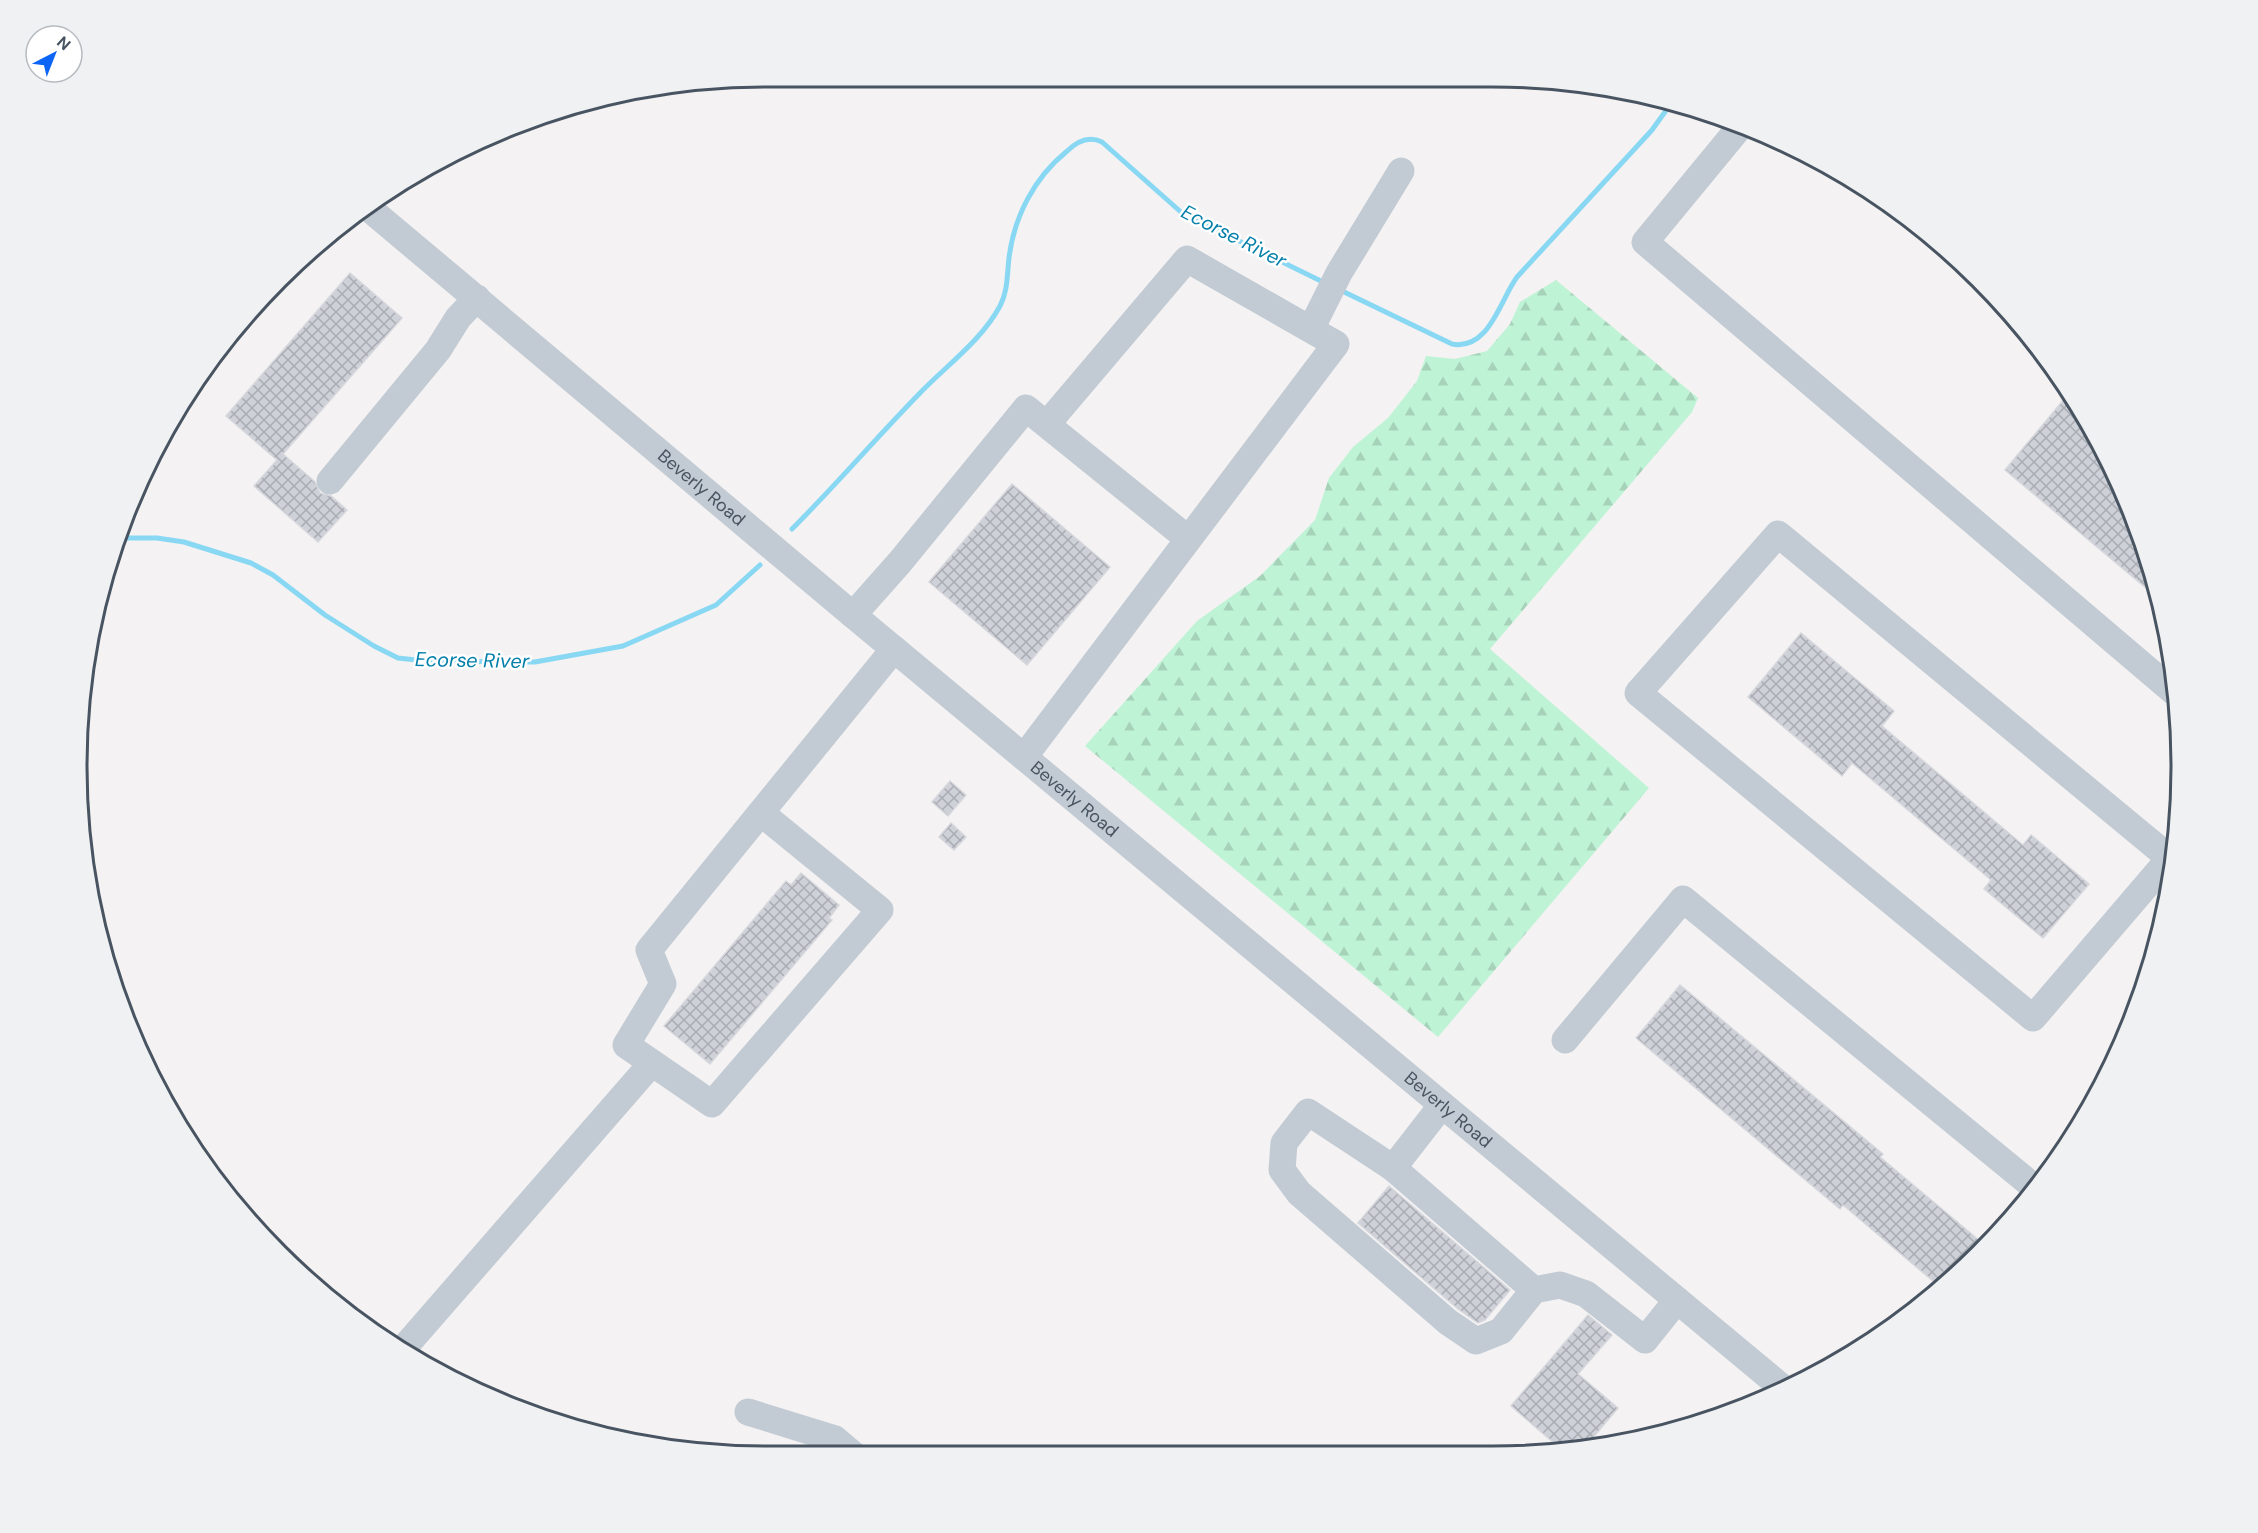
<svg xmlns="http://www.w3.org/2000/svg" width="2258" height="1533" font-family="'DM Sans',sans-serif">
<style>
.forest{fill:url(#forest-firs)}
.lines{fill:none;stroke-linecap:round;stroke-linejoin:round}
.stream{stroke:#89d8f3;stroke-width:5}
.building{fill:url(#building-cross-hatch);stroke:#d6d8de;stroke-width:1.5}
.minor{stroke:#c2cbd4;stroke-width:27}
.labels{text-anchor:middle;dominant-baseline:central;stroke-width:5;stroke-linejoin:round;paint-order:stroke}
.street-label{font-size:18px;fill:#485461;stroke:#fff}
.water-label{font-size:20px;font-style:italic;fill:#037faa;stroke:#fff}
.rim{fill:none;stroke:#485461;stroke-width:3}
</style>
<defs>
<pattern id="forest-firs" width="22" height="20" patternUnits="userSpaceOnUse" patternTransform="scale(1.5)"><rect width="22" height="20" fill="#bff3d6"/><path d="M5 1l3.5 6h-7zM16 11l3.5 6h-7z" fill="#a6d2ba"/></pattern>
<pattern id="building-cross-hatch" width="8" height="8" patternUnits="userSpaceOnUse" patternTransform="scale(1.5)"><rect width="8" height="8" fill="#ced1d7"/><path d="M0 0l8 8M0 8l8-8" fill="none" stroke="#a9acb2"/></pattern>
</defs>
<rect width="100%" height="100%" fill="#f4f2f2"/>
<path class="forest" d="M1556 280 1698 398 1692 412 1490 649 1649 788 1438 1037 1085 746 1197 621 1260 576 1315 520 1329 478 1353 447 1388 418 1417 381 1426 356 1455 359 1487 351 1510 324 1520 302Z"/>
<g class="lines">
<path class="stream" d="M1340 290 1452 344C1489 351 1500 300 1517 277L1652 130 1670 105
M792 529C836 485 876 438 920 393 947 365 981 341 1000 306 1008 291 1007 274 1009 258 1014 217 1034 178 1066 152 1076 142 1088 135 1102 142L1182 213 1327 284
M118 538H157L184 542 251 563 273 575 325 615 374 646 398 658 425 661 535 662 623 646 716 605 760 565"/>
</g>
<path class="building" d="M350 273 402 318 283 454 315 482 320 493 331 496 347 510 318 542 254 486 277 460 226 416Z
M2070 392 2129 502 2158 598 2005 470Z
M1012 484 1110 567 1027 665 929 582Z
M1801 633 1894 711 1882 726 2023 845 2031 835 2089 884 2043 938 1984 889 1991 880 1852 763 1842 776 1748 697Z
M950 781 966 795 948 816 932 802Z
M951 823 966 837 954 850 939 837Z
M801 873 839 905 829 918 832 920 710 1064 664 1026 786 881 791 885Z
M1680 985 1883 1154 1880 1157 1986 1246 1980 1254 1940 1287 1843 1205 1840 1209 1636 1038Z
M1389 1186 1510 1290 1485 1320 1478 1323 1458 1309 1358 1223Z
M1588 1315 1612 1335 1578 1374 1618 1408 1585 1447 1562 1450 1511 1406Z"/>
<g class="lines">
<g class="minor">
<path d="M1739 128 1645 242 2174 692"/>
<path id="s1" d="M366 206 853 615 1784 1389"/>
<path d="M1311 329 1339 273 1401 171"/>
<path d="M330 481 438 350 458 318 477 298"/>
<path d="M853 615 900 562 1026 408 1187 538"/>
<path d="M1024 757 1336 344 1187 259 1047 424"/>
<path d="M761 813 880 910 712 1104 626 1045 663 984 649 950 894 649"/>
<path d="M2170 858 2033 1018 1638 693 1778 534 2172 860"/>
<path d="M1565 1040 1683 899 2034 1187"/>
<path d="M1442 1105 1393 1168 1308 1112 1284 1143 1282 1170 1299 1193 1448 1322 1476 1341 1501 1331 1534 1290 1560 1285 1586 1294 1645 1340 1677 1300"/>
<path d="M1393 1168 1534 1290"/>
<path d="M403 1349 652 1063"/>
<path d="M748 1412 835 1439 855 1456"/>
</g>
</g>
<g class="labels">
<g class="street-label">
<text stroke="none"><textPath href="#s1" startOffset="438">Beverly Road</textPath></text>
<text stroke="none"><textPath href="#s1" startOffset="924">Beverly Road</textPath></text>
<text stroke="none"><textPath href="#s1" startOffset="1410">Beverly Road</textPath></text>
</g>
<g class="water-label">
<text transform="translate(1234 236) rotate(27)">Ecorse River</text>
<text transform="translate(472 660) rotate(1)">Ecorse River</text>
</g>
</g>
<path d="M0 0H2258V1533H0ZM766 87H1492A679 679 0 0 1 2171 766V767A679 679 0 0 1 1492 1446H766A679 679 0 0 1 87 767V766A679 679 0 0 1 766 87Z" fill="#f0f1f2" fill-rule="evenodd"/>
<path class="rim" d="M766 87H1492A679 679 0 0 1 2171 766V767A679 679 0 0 1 1492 1446H766A679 679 0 0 1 87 767V766A679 679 0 0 1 766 87Z"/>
<g transform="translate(54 54) rotate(42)"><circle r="28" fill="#ffffff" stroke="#b6bbc0" stroke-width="1.5"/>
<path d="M0-4.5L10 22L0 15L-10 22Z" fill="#0c65f4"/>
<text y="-9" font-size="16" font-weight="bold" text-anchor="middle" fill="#485461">N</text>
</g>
</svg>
